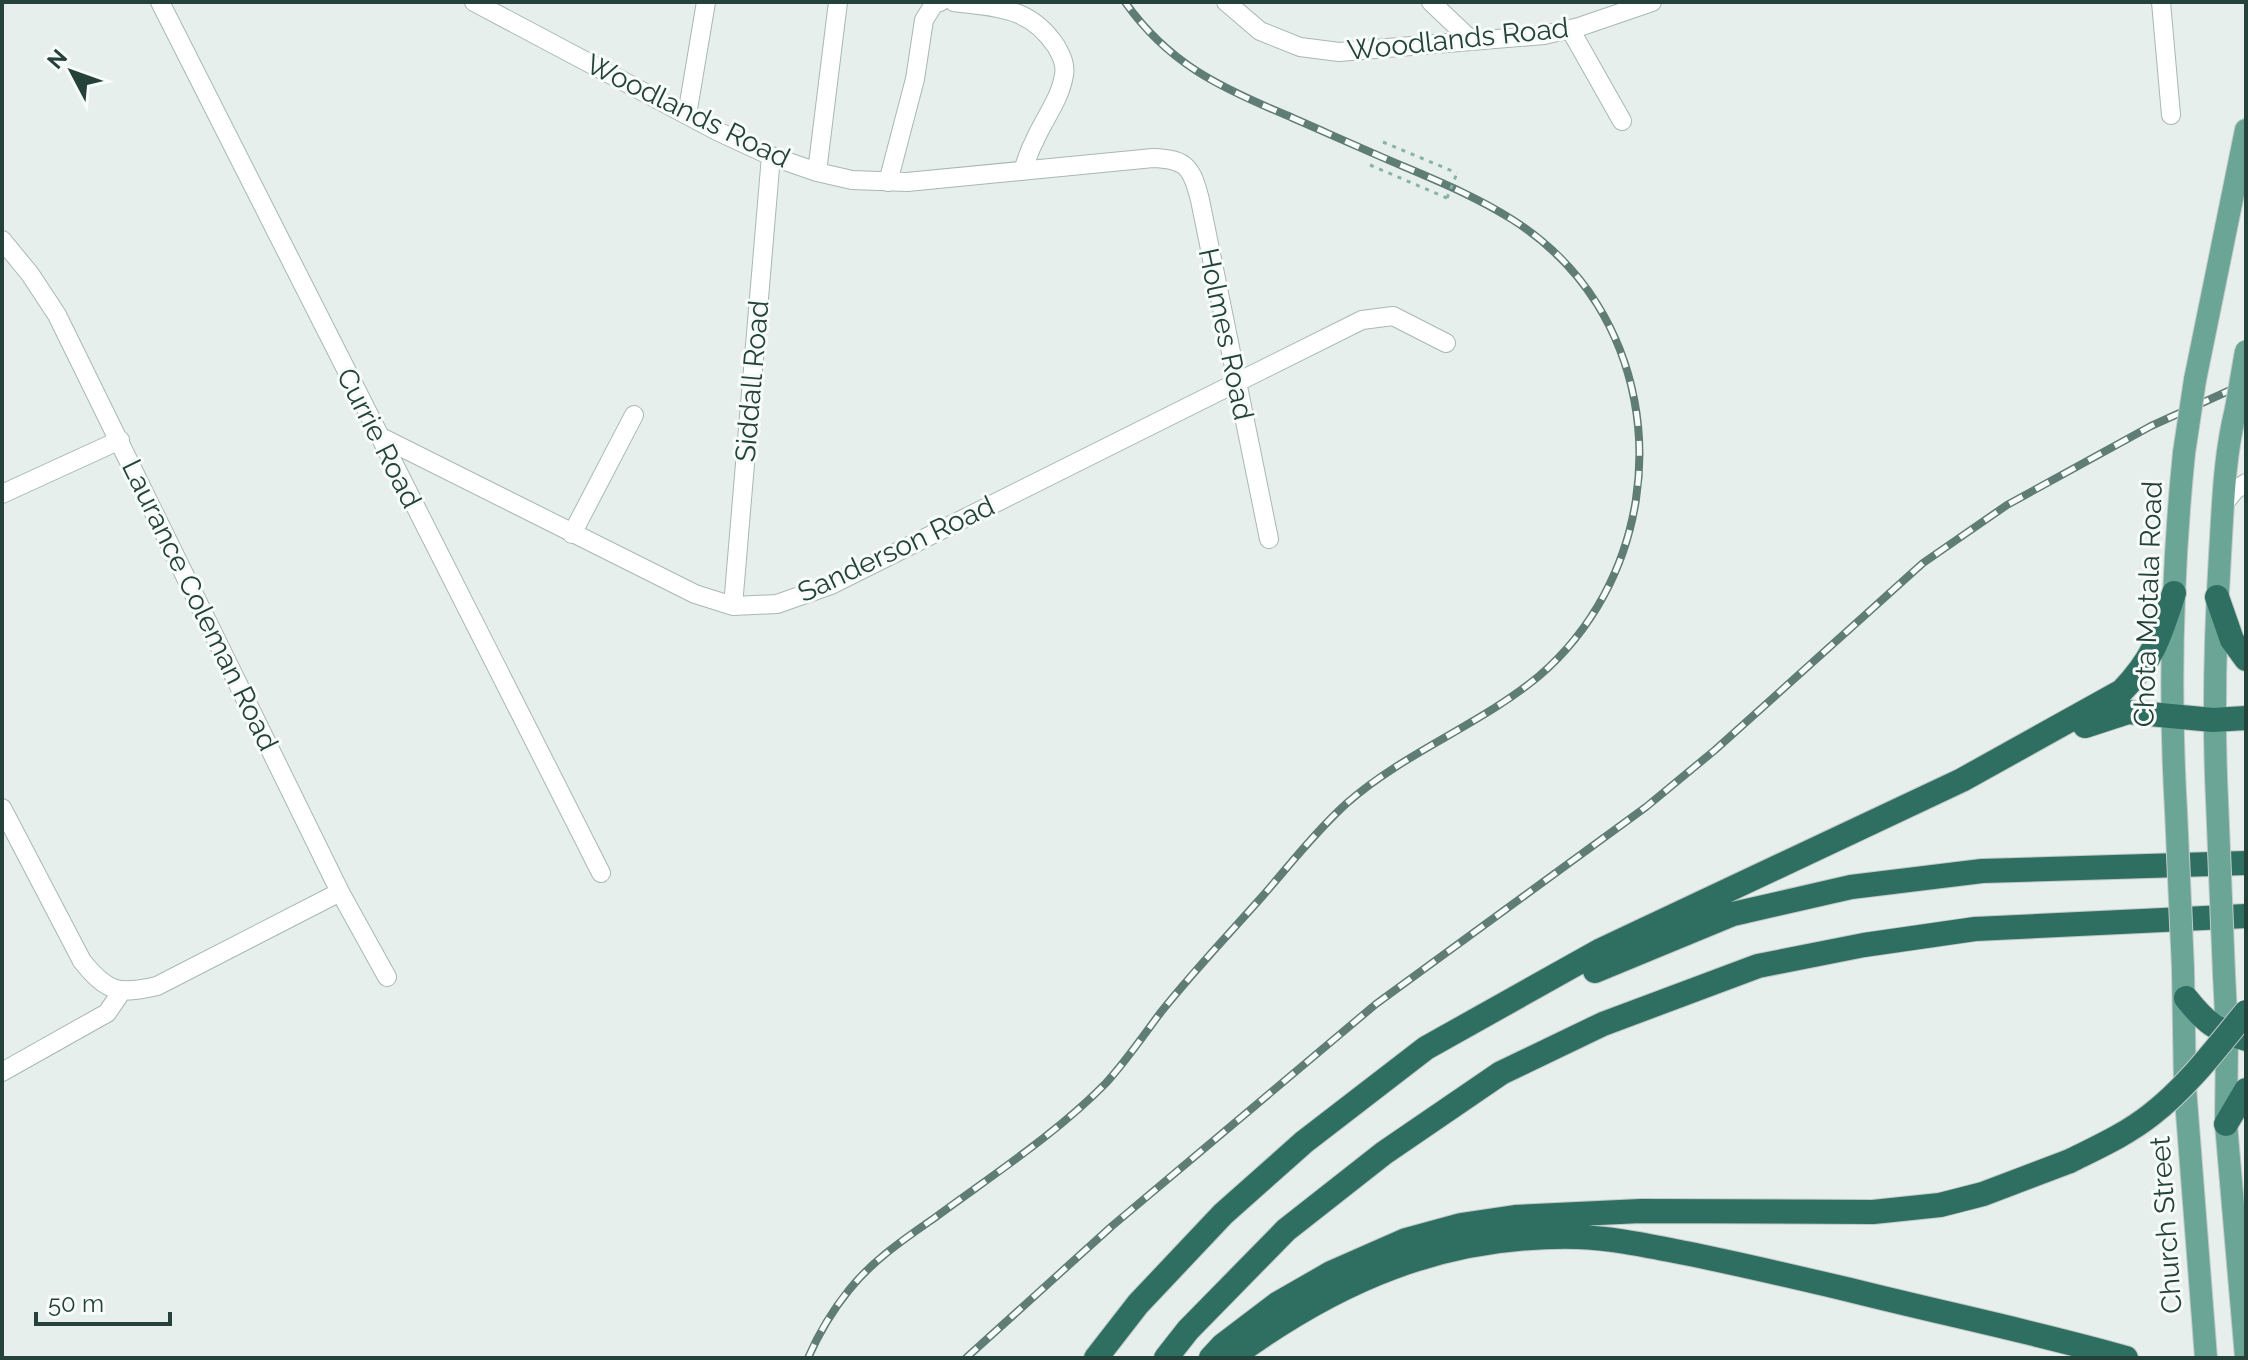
<svg xmlns="http://www.w3.org/2000/svg" width="2248" height="1360" font-family="Raleway,sans-serif">
<style>
.lines{fill:none;stroke-linecap:round;stroke-linejoin:round}
.minor-casing{stroke:#a8b8b2;stroke-width:20}
.major-casing{stroke:#c2cac8;stroke-width:24}
.highway-casing{stroke:#c2cac8;stroke-width:26}
.path{stroke:#86b3a5;stroke-width:3;stroke-dasharray:4 6;stroke-linecap:butt}
.minor{stroke:#fff;stroke-width:18}
.major{stroke:#6aa596;stroke-width:22}
.highway{stroke:#2f6f62;stroke-width:24}
.rail-casing{stroke:#5f7d75;stroke-width:8}
.rail{stroke:#f7fbf9;stroke-width:5;stroke-dasharray:15;stroke-linecap:butt}
.major-bridge-casing{stroke:#c2cac8;stroke-width:24;stroke-linecap:butt}
.highway-bridge-casing{stroke:#c2cac8;stroke-width:26;stroke-linecap:butt}
.path-bridge{stroke:#86b3a5;stroke-width:3;stroke-dasharray:4 6;stroke-linecap:butt}
.major-bridge{stroke:#6aa596;stroke-width:22}
.highway-bridge{stroke:#2f6f62;stroke-width:24}
.labels{text-anchor:middle;dominant-baseline:central;stroke-width:6;stroke-linejoin:round;paint-order:stroke}
.street-label{font-size:28px;fill:#24423a;stroke:#f7fbf9}
</style>
<rect width="100%" height="100%" fill="#e6efeb"/>
<g class="lines">
<defs>
<path id="minor" d="M160 2 601 873
M474 2 717 131 771 156 817 172 852 180 907 182 1153 158C1187 159 1192 168 1200 200L1269 539
M954 2C997 8 1029 6 1056 46 1061 55 1066 64 1064 75 1060 100 1043 120 1034 142 1029 151 1026 161 1023 171
M1226 2 1260 31 1300 47 1339 52 1544 35 1579 27 1652 2
M1431 2 1471 40
M2161 2 2171 115
M1570 29 1622 121
M687 115 706 2
M817 172 838 2
M888 182 915 79 924 20 934 4 940 2
M2 240 30 274 57 315 340 892 387 977
M377 435 695 594 733 606 777 604 831 585 1362 320 1393 316 1446 343
M2 494 120 440
M2223 505 2235 490 2246 483
M572 534 634 415
M733 606 771 156
M2 808 82 961C107 992 118 995 157 986L340 892
M2 1072 107 1013 122 991"/>
<path id="major" d="M2195 380 2246 130
M2217 800C2213 718 2215 637 2220 555 2223 506 2224 457 2236 409
M2176 811C2169 691 2172 572 2184 453
M2183 969 2185 1087 2206 1358
M2224 974 2227 1034 2226 1124 2246 1357"/>
<path id="highway" d="M2217 597 2232 640 2246 659
M2085 726 2128 712 2213 720 2246 718
M1595 971 1733 914 1851 887 1982 871 2246 863
M2186 998C2205 1022 2216 1031 2246 1039
M2226 1124 2246 1090
M1096 1358 1138 1304 1223 1214 1304 1142 1426 1048 1601 950 1962 780 2122 691C2154 658 2160 636 2174 593
M1166 1358 1188 1330 1286 1230 1384 1153 1501 1073 1603 1024 1758 966 1864 945 1975 929 2246 916
M1211 1358 1223 1345 1277 1304 1331 1273 1406 1240 1461 1225 1515 1217 1641 1211 1873 1212 1940 1205 1983 1194 2070 1161
M1231 1358C1337 1280 1443 1234 1577 1237 1614 1238 1649 1246 1685 1253 1740 1264 1795 1277 1850 1290 1941 1313 2035 1332 2126 1358"/>
</defs>
<use href="#minor" class="minor-casing"/>
<use href="#major" class="major-casing"/>
<use href="#highway" class="highway-casing"/>
<path class="path" d="M1383 142 1457 173
M1370 165 1447 198"/>
<use href="#minor" class="minor"/>
<use href="#major" class="major"/>
<use href="#highway" class="highway"/>
<defs>
<path id="rail" d="M808 1358C819 1333 832 1311 849 1290 872 1261 903 1240 933 1219 991 1176 1055 1135 1106 1083 1126 1061 1143 1036 1161 1012 1192 973 1227 936 1260 899 1288 867 1315 832 1347 803 1405 752 1480 725 1539 676 1646 584 1671 423 1597 304 1550 229 1483 200 1405 167 1365 150 1325 132 1286 115 1219 87 1168 63 1125 2
M966 1358 1112 1226 1376 1004 1646 807 1715 750 1923 563 2007 505 2151 426 2246 383"/>
</defs>
<use href="#rail" class="rail-casing"/>
<use href="#rail" class="rail"/>
<defs>
<path id="major-bridge" d="M2236 409 2246 351
M2184 453 2195 380
M2217 800 2224 974
M2176 811 2183 969"/>
<path id="highway-bridge" d="M2070 1161C2098 1147 2127 1134 2152 1114 2188 1086 2217 1047 2246 1012"/>
</defs>
<use href="#major-bridge" class="major-bridge-casing"/>
<use href="#highway-bridge" class="highway-bridge-casing"/>
<path class="path-bridge" d="M1447 198 1457 173"/>
<use href="#major-bridge" class="major-bridge"/>
<use href="#highway-bridge" class="highway-bridge"/>
</g>
<g class="labels">
<g class="street-label">
<text transform="translate(1458 39) rotate(-6)">Woodlands Road</text>
<text transform="translate(688 111) rotate(26)">Woodlands Road</text>
<text transform="translate(1226 334) rotate(78)">Holmes Road</text>
<text transform="translate(752 381) rotate(-85)">Siddall Road</text>
<text transform="translate(379 438) rotate(63)">Currie Road</text>
<text transform="translate(896 549) rotate(-25)">Sanderson Road</text>
<text transform="translate(2148 604) rotate(-88)">Chota Motala Road</text>
<text transform="translate(200 605) rotate(64)">Laurance Coleman Road</text>
<text transform="translate(2166 1225) rotate(-94)">Church Street</text>
</g>
</g>
<rect width="2248" height="1360" fill="none" stroke="#24423a" stroke-width="8"/>
<g transform="translate(72 72) rotate(311)" stroke="#f7fbf9" stroke-width="6" paint-order="stroke">
<path d="M0-6L14 30L0 20L-14 30Z" fill="#24423a"/>
<text y="-12" font-size="22" font-weight="bold" text-anchor="middle" fill="#24423a">N</text>
</g>
<path d="M36 1312v12h134v-12" fill="none" stroke="#24423a" stroke-width="4"/>
<text x="48" y="1312" font-size="24" fill="#24423a" stroke="#f7fbf9" stroke-width="6" paint-order="stroke">50 m</text>
</svg>
